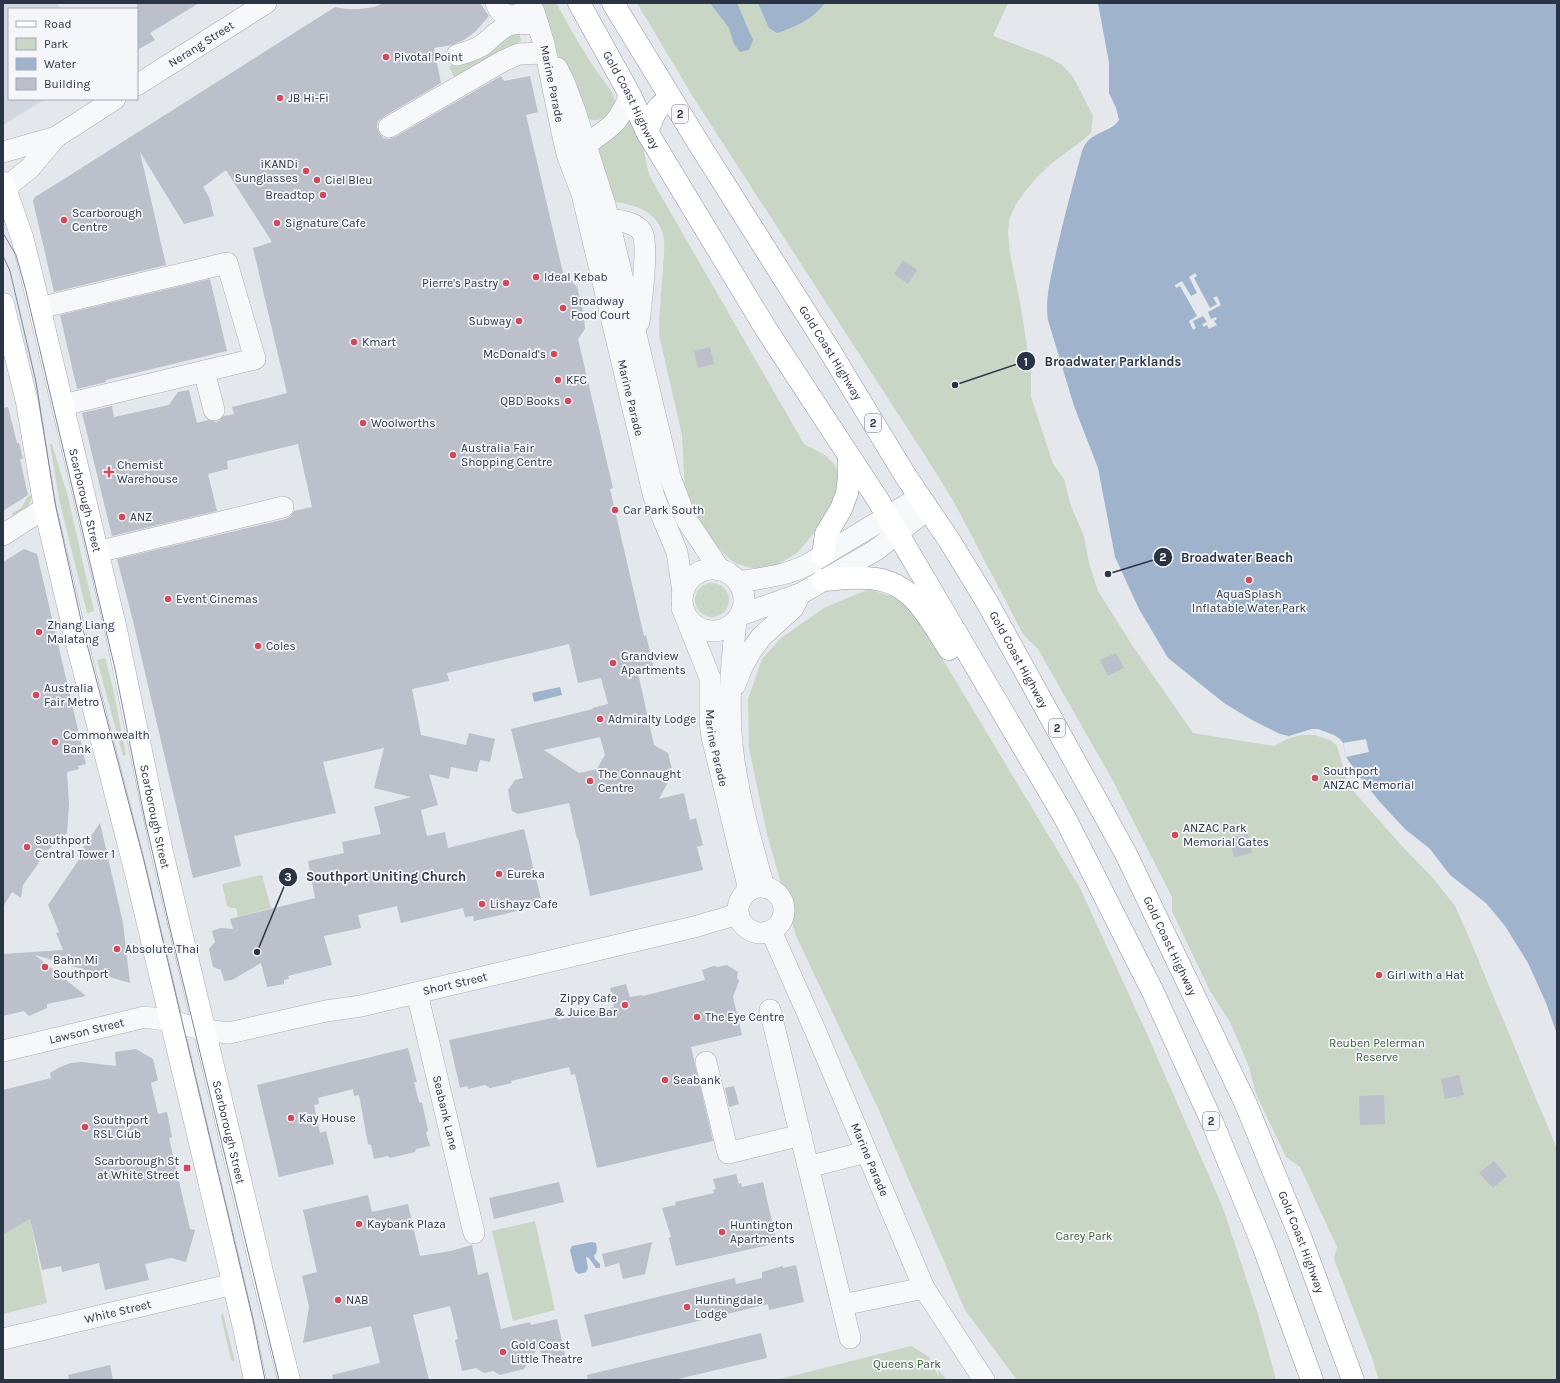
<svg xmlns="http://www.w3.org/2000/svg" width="1560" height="1383" font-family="Karla,sans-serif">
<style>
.built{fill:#d2d6de}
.green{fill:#c9d6c5}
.water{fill:#9fb4cc}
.pier{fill:#e4e7ec}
.building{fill:#bbc0ca;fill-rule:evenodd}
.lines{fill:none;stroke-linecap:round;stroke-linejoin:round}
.minor-casing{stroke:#a9aeb7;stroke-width:22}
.major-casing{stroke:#a3abb8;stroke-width:23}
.highway-casing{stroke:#8b94a3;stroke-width:23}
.minor{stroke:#f7f8fa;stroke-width:21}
.major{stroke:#fff;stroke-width:22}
.highway{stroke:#fff;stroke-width:22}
.tram{stroke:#7d8696;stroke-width:1}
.poi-dot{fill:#d1495b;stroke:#f4f6f9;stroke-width:1.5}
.labels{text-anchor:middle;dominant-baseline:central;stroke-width:3.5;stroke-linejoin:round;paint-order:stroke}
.shield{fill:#f4f6f9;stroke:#676e7b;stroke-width:1}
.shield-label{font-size:11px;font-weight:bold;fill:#2b3445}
.street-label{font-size:12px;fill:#2b3445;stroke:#f4f6f9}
.poi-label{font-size:12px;fill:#2b3445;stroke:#f4f6f9;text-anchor:start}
.park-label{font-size:12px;fill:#3f6138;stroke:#f4f6f9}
.leader{fill:none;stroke:#2b3445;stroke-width:1.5}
.callout-dot{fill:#2b3445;stroke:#f4f6f9;stroke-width:1.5}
.mark-label{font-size:12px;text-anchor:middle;font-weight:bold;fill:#fff}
.callout-label{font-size:13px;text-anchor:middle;font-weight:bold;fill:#2b3445;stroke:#f4f6f9;stroke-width:3.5;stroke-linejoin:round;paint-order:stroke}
</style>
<rect width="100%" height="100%" fill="#e4e7ec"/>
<path class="built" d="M3 3H57L61 9H9V99H45L3 125Z"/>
<path class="green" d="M541 3H556C571 29 585 56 603 80 608 87 616 95 615 104 614 113 606 118 598 120 591 121 587 118 582 113L549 33Z
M637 3H1008L993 36 1048 57 1062 65 1073 77 1081 92 1093 116 1091 133 1083 140 1052 163 1037 177 1024 193 1015 206 1009 220 1008 234 1010 253 1021 307 1031 373V397L1053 464 1064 479 1071 506 1084 536 1089 563 1098 591 1134 648 1193 733 1274 746 1287 739 1301 735H1315L1332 741 1337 746 1348 785 1400 844 1433 878 1455 906 1468 935 1557 1149V1380H1379L1371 1355 1334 1259 1337 1247 1300 1167 1286 1157 1256 1094 1249 1067 1230 1022 1210 991 1172 911V897L1113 781 1038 649 1023 634 955 504 935 471 695 100Z
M519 32 521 41 456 80 449 67 506 35Z
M629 119 641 138 649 175 804 444 825 455 834 464 838 473 839 485 829 511 809 539 797 553 784 561 772 567 759 569 747 567 735 563 724 554 700 526 685 494 682 435 659 335C659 314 661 292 663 271 663 261 665 250 664 240 661 213 637 204 613 202L594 148Z
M50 444H52L68 497 94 611 87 613 59 499Z
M32 495C30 507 24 512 14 518L12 513C14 512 19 510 21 508 26 503 24 497 32 495Z
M695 600a17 17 0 1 1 34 0a17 17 0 1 1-34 0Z
M869 589 899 599 915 613 1080 888 1147 1034 1223 1208 1258 1314 1276 1380H1017L965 1310 877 1106 796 936 767 834 749 748 748 699 762 659 781 638 824 608Z
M105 658 113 688 126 755 123 756 97 660Z
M262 875 271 908 238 917 236 908H231L227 906 222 884Z
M30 1219 47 1303 3 1314V1235Z
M535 1221 555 1310 513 1321 492 1231Z
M223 1313 235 1362 231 1360 221 1316Z
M911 1346 929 1357 939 1377 938 1370 947 1380H776Z"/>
<path class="water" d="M710 3H737L753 40 749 50 740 52 734 44 729 28Z
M758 3H825C813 19 796 27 777 33L769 28Z
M1098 3H1557V1034L1546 1003 1528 963 1505 926 1486 903 1450 875 1430 849 1405 829 1379 801 1359 776 1346 757 1343 743 1340 739 1334 735 1318 729H1312L1289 736 1280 734 1252 720 1224 703 1168 658 1139 609 1115 557 1098 468 1074 406 1048 320C1045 300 1050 282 1054 262 1062 225 1072 188 1082 151 1083 148 1085 144 1087 142 1095 132 1112 131 1119 120L1116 108 1109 93V63Z
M560 687 562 695 534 702 532 693Z
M592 1242 596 1243C597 1249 598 1252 594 1256L595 1259 600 1264V1268H596L589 1258 586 1257 588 1268 586 1272 579 1274 575 1271 570 1250 572 1246Z"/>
<path class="pier" d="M1195 273 1197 276 1194 278 1210 308 1217 304 1213 298 1217 296 1221 305 1208 312 1211 319 1216 317 1217 319 1214 321 1217 325 1209 329 1207 325 1204 327 1202 324 1207 322 1203 316 1193 321 1196 328 1193 330 1189 321 1197 316 1180 286 1176 288 1175 285 1182 281 1191 296 1197 293 1189 277Z
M1366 739 1369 752 1346 757 1343 743Z"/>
<path class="building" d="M137 3H199L150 33 155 40 137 50Z
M384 3H480L489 16 476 31 464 40 452 45 434 48 441 83 383 117 378 121 377 127 379 133 383 138 389 139 395 137 501 76 504 81 530 76 538 112 526 115 564 277 570 279 577 287 584 316 585 329 578 339 613 488 610 489 616 515 644 636 646 635 654 669 638 673 654 745 668 753 673 773 659 799 684 793 690 820 696 818 703 845 697 847 703 870 590 896 578 838 577 839 569 803 518 814 512 811 508 790 515 780 523 778 511 729 593 709 592 708 608 704 601 678 578 683 569 644 447 673 449 681 412 689 421 735 466 745 469 733 495 739 490 762 480 760 477 772 451 767 449 779 429 774 438 805 421 810 427 836 445 832 448 848 524 829 541 899 536 900 537 904 530 906V908L474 921 473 916 465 917 463 908 401 923 397 906 358 915 361 928 324 936 332 965 288 976 289 979 284 980V984L267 987 261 963 232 980 224 981 221 970 213 967 209 949 215 942 212 931 220 928 233 929 230 919 315 898 308 861 344 853 342 842 381 834 374 807 411 797 374 788 384 748 323 762 336 813 234 836 241 866 193 878 133 621 117 559 286 519 291 516 294 511 312 507 298 444 227 461 228 469 208 474 217 511 112 536 82 413 112 406 114 417 169 405 178 392 189 390 197 423 208 420 217 422 224 416 234 414 232 407 287 393 253 248 272 242 226 170 203 187 209 197 214 216 184 224 140 152 166 265 54 292 33 201 35 197 64 179 335 7 346 9H360L374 7ZM600 737 605 755 597 769 579 773 544 750Z
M903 260 917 270 908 284 894 274Z
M210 279 227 351 106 380V382L77 389 60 315Z
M710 347 714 364 698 368 694 351Z
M8 407 17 443H19L23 459H20L28 495 3 511V408Z
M24 549 37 554 86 764 78 766 79 769 67 772 69 804 67 833 41 856 38 864 23 885 21 898 12 892 3 907V562Z
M1116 653 1124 668 1108 676 1100 660Z
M100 823 123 923 130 983 35 955 86 996 47 1004V1008L29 1016 24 1011 3 1016V954L63 950 56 933 59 932 48 905 80 858 77 856Z
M1248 834 1252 853 1234 857 1229 838Z
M727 965 738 972 737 978 739 981 733 997 742 1035 691 1047 713 1141 597 1168 575 1074 571 1075 569 1067 511 1081 512 1083 490 1088 485 1085 468 1089V1086L460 1088 449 1040 557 1017 558 1020 614 1007 610 988 626 984 630 997 642 995 643 996 705 980 702 970 714 966 718 967Z
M408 1048 417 1082H414L419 1102 422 1103 428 1130 426 1133 430 1146 416 1149 415 1152 390 1158 388 1156 374 1159 371 1145 368 1144 359 1095 354 1096 353 1089 318 1098 319 1104 314 1105 320 1133 326 1131 334 1164 279 1177 257 1085Z
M136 1049 153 1059 158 1080 151 1083 158 1114 167 1112 172 1137 169 1138 190 1229 195 1230 186 1262 171 1258 145 1264 149 1280 105 1290 99 1263 62 1272 61 1266 42 1270 30 1219 3 1235V1090L51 1078 50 1073 60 1067 71 1063 82 1062 116 1066 115 1052Z
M1459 1075 1464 1095 1445 1099 1441 1079Z
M734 1086 739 1104 729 1107 725 1088Z
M1384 1095 1385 1124 1360 1125 1359 1096Z
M1494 1161 1507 1176 1493 1188 1479 1173Z
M736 1174 739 1184 741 1183 742 1187 763 1182 777 1243 676 1266 669 1238 671 1237 662 1208 676 1205 675 1202 714 1193 713 1190 716 1189 713 1179Z
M559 1182 564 1202 494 1219 489 1198Z
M368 1195 372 1212 408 1204 420 1256 451 1251 472 1245 478 1275 488 1272 501 1329 530 1322 531 1325 557 1319 566 1359 543 1364 539 1346 524 1369 500 1375 493 1371 484 1373 476 1368 462 1371 455 1340 458 1339 450 1306 413 1315 429 1380H333L332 1375 380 1363 371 1326 303 1343 309 1307 302 1276 317 1272 303 1210Z
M652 1242 645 1274 623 1279 619 1263 605 1267 602 1254Z
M796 1265 804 1302 769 1310 768 1304 592 1347 584 1315 735 1278 736 1284 762 1278V1272L783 1266V1268Z
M761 1333 767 1358 674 1380H588L587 1375Z
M110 1365 113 1380H69L68 1375Z"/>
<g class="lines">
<defs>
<g id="minor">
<path d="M496 3C502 19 515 19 527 9"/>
<path id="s1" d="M530 4 534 12 544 44 562 132 567 154 582 194 654 497 677 552 683 592"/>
<path d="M457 55C466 52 476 50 484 44 492 37 499 29 509 25 518 22 529 24 538 24"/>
<path d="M557 68 564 82 575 111 605 205 670 477 686 519 720 570"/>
<path id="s2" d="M137 85 266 3"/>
<path d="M389 127 503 61 519 54 545 53"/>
<path d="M3 152 56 137 115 99"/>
<path d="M580 156C586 140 604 134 615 122 622 114 626 104 630 95"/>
<path d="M5 188 30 168 56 137"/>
<path d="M599 231C608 223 614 218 626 222 632 224 638 226 642 232 649 244 641 304 639 322"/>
<path d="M39 308 227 263 255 359 63 405"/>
<path d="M204 371 214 410"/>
<path d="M3 535 45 508"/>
<path d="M97 552 283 507"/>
<circle cx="713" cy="600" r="31"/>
<path d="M738 582C762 578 785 576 807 565L920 497"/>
<path id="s3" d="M682 608 710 678V722L712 737 749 890"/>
<path d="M740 615 800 594 876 550 928 509"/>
<path d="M736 621C731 667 727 714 734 760 740 803 752 845 764 887"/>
<path d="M735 685 743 665 751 651 761 637 793 608 800 594"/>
<circle cx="761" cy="910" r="23"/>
<path id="s4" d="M771 931 815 1030 924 1288 984 1380"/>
<path id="s5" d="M417 993 474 1233"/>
<path d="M770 1010 850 1338"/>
<path id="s6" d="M3 1051 145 1017 171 1021 204 1030 229 1033 326 1011 361 1006 694 927 738 914"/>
<path d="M706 1062 728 1153 801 1135"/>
<path d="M808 1167 866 1152"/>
<path d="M842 1305 924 1288"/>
<path id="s7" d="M3 1339 233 1284"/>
</g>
<g id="major">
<path id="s8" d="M3 183 22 237 32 277 116 630 161 848 263 1276 289 1380"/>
<path d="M3 304 27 402 45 508 76 639 136 873 244 1328 255 1380"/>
</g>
<g id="highway">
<path id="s9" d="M579 3 630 95 647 132 766 329 878 500 1065 818 1153 992 1213 1124 1264 1248 1312 1380"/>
<path id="s10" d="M613 3 699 144 828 348 905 475 949 540 987 602 1126 854 1245 1102 1300 1236 1353 1380"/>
<path d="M647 132C654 116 654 107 671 99"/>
<path d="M823 555 826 534 841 509 847 493 849 476V457"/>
<path d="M823 580C837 579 852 577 867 578 912 580 927 615 949 649"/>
</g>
</defs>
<use href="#minor" class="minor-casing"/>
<use href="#major" class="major-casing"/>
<use href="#highway" class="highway-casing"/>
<use href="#minor" class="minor"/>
<use href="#major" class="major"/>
<use href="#highway" class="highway"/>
<path class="tram" d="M3 233 16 255 25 287 115 669 145 820 168 920 279 1380
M3 256 10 271 29 352 36 382 55 503 83 629 144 861 253 1320 265 1380"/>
</g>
<g class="poi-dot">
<circle cx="386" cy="57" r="4"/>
<circle cx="280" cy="98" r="4"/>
<circle cx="306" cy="171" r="4"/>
<circle cx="317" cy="180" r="4"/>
<circle cx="323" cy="195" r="4"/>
<circle cx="64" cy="220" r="4"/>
<circle cx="277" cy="223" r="4"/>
<circle cx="536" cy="277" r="4"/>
<circle cx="506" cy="283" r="4"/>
<circle cx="563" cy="308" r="4"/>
<circle cx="519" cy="321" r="4"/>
<circle cx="354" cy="342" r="4"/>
<circle cx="554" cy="354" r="4"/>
<circle cx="558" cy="380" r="4"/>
<circle cx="568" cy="401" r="4"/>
<circle cx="363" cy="423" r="4"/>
<circle cx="453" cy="455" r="4"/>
<path d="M107 466h4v4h4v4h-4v4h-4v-4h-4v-4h4z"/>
<circle cx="615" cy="510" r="4"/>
<circle cx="122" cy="517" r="4"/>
<circle cx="1249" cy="580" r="4"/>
<circle cx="168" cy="599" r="4"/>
<circle cx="39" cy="632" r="4"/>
<circle cx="258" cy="646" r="4"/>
<circle cx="613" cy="663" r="4"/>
<circle cx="36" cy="695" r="4"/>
<circle cx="600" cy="719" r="4"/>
<circle cx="55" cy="742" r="4"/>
<circle cx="1315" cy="778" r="4"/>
<circle cx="590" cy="781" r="4"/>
<circle cx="1175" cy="835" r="4"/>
<circle cx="27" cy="847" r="4"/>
<circle cx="499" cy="874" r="4"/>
<circle cx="482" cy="904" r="4"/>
<circle cx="117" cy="949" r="4"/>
<circle cx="45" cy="967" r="4"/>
<circle cx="1379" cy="975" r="4"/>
<circle cx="625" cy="1005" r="4"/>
<circle cx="697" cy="1017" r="4"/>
<circle cx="665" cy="1080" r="4"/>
<circle cx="291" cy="1118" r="4"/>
<circle cx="85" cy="1127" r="4"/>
<rect x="183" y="1164" width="8" height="8" rx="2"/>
<circle cx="359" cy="1224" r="4"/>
<circle cx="722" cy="1232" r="4"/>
<circle cx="338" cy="1300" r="4"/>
<circle cx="687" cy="1307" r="4"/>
<circle cx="503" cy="1352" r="4"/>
</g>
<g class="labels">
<g class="shield">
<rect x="672" y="105" width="16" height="18" rx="3"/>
<rect x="865" y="414" width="16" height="18" rx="3"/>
<rect x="1049" y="719" width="16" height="18" rx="3"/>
<rect x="1203" y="1112" width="16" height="18" rx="3"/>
</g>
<g class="shield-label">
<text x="680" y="114">2</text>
<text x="873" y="423">2</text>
<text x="1057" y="728">2</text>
<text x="1211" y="1121">2</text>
</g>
<g class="street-label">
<text stroke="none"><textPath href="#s2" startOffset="76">Nerang Street</textPath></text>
<text stroke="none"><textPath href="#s1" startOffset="83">Marine Parade</textPath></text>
<text stroke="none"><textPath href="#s9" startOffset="110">Gold Coast Highway</textPath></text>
<text stroke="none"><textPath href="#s10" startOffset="412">Gold Coast Highway</textPath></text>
<text stroke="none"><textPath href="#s1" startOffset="407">Marine Parade</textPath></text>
<text stroke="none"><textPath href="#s8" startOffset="328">Scarborough Street</textPath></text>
<text stroke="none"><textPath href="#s10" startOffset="772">Gold Coast Highway</textPath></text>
<text stroke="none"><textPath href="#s3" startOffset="146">Marine Parade</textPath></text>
<text stroke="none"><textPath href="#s8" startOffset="652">Scarborough Street</textPath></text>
<text stroke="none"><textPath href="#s10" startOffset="1096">Gold Coast Highway</textPath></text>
<text stroke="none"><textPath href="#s6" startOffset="463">Short Street</textPath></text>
<text stroke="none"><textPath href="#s6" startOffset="86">Lawson Street</textPath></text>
<text stroke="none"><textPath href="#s5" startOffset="123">Seabank Lane</textPath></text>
<text stroke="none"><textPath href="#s8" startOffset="976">Scarborough Street</textPath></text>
<text stroke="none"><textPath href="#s4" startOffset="249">Marine Parade</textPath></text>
<text stroke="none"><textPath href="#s10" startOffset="1420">Gold Coast Highway</textPath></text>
<text stroke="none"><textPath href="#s7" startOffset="118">White Street</textPath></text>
</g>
<g class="poi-label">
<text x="394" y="57">Pivotal Point</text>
<text x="288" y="98">JB Hi-Fi</text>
<text x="298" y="164" text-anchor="end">iKANDi<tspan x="298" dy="14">Sunglasses</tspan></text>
<text x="325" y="180">Ciel Bleu</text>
<text x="315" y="195" text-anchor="end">Breadtop</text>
<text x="72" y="213">Scarborough<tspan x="72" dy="14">Centre</tspan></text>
<text x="285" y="223">Signature Cafe</text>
<text x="544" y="277">Ideal Kebab</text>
<text x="498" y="283" text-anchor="end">Pierre's Pastry</text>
<text x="571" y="301">Broadway<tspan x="571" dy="14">Food Court</tspan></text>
<text x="511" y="321" text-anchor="end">Subway</text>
<text x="362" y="342">Kmart</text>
<text x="546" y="354" text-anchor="end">McDonald's</text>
<text x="566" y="380">KFC</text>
<text x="560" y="401" text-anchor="end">QBD Books</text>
<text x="371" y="423">Woolworths</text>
<text x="461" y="448">Australia Fair<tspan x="461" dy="14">Shopping Centre</tspan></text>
<text x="117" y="465">Chemist<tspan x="117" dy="14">Warehouse</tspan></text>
<text x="623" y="510">Car Park South</text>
<text x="130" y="517">ANZ</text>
<text x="1249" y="594" text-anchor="middle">AquaSplash<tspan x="1249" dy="14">Inflatable Water Park</tspan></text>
<text x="176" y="599">Event Cinemas</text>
<text x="47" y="625">Zhang Liang<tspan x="47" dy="14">Malatang</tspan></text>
<text x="266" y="646">Coles</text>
<text x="621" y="656">Grandview<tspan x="621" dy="14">Apartments</tspan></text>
<text x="44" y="688">Australia<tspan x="44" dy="14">Fair Metro</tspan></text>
<text x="608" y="719">Admiralty Lodge</text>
<text x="63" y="735">Commonwealth<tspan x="63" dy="14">Bank</tspan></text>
<text x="1323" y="771">Southport<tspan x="1323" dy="14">ANZAC Memorial</tspan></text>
<text x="598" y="774">The Connaught<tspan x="598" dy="14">Centre</tspan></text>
<text x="1183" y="828">ANZAC Park<tspan x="1183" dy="14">Memorial Gates</tspan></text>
<text x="35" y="840">Southport<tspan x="35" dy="14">Central Tower 1</tspan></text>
<text x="507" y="874">Eureka</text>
<text x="490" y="904">Lishayz Cafe</text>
<text x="125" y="949">Absolute Thai</text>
<text x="53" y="960">Bahn Mi<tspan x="53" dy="14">Southport</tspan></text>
<text x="1387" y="975">Girl with a Hat</text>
<text x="617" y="998" text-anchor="end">Zippy Cafe<tspan x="617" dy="14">&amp; Juice Bar</tspan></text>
<text x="705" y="1017">The Eye Centre</text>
<text x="673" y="1080">Seabank</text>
<text x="299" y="1118">Kay House</text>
<text x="93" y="1120">Southport<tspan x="93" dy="14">RSL Club</tspan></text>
<text x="179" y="1161" text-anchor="end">Scarborough St<tspan x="179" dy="14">at White Street</tspan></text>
<text x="367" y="1224">Kaybank Plaza</text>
<text x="730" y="1225">Huntington<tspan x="730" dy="14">Apartments</tspan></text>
<text x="346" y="1300">NAB</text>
<text x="695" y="1300">Huntingdale<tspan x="695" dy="14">Lodge</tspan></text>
<text x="511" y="1345">Gold Coast<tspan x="511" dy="14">Little Theatre</tspan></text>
</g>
<g class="park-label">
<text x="1377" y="1043">Reuben Pelerman<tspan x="1377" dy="14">Reserve</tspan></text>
<text x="1084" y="1236">Carey Park</text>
<text x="907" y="1364">Queens Park</text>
</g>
</g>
<path class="leader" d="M955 385L1026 361M1108 574L1163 557M257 952L288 877"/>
<g class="callout-dot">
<circle cx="955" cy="385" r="4"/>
<circle cx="1108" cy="574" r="4"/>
<circle cx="257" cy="952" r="4"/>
<circle cx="1026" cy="361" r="10"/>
<circle cx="1163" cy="557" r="10"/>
<circle cx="288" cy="877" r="10"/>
</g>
<g class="mark-label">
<text x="1026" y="366">1</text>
<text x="1163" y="561">2</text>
<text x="288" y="881">3</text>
</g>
<g class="callout-label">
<text x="1113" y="366">Broadwater Parklands</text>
<text x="1237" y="562">Broadwater Beach</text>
<text x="386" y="881">Southport Uniting Church</text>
</g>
<rect width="1560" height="1383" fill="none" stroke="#2b3445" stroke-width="8"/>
<rect x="8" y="8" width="130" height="92" fill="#f4f6f9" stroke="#a4a8b1"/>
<rect x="16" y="21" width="20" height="6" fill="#ffffff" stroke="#a4a8b1"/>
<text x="44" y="28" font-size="12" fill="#2b3445">Road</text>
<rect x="16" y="38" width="20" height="12" fill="#c9d6c5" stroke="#a4a8b1"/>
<text x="44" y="48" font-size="12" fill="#2b3445">Park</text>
<rect x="16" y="58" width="20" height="12" fill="#9fb4cc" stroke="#a4a8b1"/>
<text x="44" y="68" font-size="12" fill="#2b3445">Water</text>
<rect x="16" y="78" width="20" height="12" fill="#bbc0ca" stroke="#a4a8b1"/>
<text x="44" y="88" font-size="12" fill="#2b3445">Building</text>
</svg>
